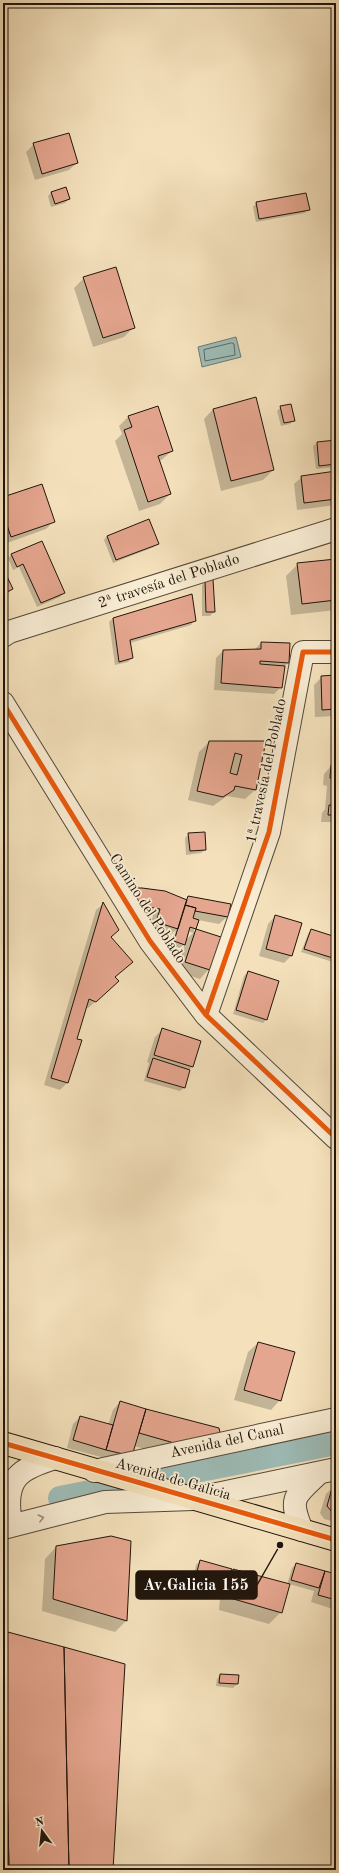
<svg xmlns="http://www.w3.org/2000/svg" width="339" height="1873" font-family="'Old Standard TT',serif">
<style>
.water{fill:#9dbcb7;stroke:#6b7972}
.shadow{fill:#0003;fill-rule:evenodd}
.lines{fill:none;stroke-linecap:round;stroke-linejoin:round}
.shore{stroke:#5e6861;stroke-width:1}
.canal{stroke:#9dbcb7;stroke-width:24}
.building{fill:#e5a68f;stroke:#20150b;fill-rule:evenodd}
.minor-casing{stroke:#554837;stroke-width:24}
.major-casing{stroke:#20150b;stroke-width:24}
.minor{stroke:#f8ecd3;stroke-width:22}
.major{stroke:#f4e1bc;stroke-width:22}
.cycleway-casing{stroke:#f8ecd3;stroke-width:8}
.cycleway{stroke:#e8590c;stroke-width:5}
.oneway{stroke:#978b79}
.labels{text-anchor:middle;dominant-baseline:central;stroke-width:3.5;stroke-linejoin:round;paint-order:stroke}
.street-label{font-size:15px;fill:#20150b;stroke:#f8ecd3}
.leader{fill:none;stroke:#20150b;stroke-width:1.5}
.callout-dot{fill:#20150b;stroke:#f8ecd3;stroke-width:1.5}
.callout{fill:#20150b;stroke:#20150b;stroke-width:1.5}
.callout-label{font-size:16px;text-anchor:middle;font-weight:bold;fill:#fff}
</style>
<rect width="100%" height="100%" fill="#f4e1bc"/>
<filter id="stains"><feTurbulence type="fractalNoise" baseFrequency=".005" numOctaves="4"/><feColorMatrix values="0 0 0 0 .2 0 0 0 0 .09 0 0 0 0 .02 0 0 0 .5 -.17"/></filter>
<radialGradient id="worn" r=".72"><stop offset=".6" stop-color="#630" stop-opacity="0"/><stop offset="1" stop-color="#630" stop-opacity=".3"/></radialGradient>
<path class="water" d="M236 337 241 357 202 367 198 347Z"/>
<path class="shadow" d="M34 144 77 163 69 170 35 180 26 152Z
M52 192 69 199 65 203 51 207 48 196Z
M256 203 308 209 305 213 256 222 253 207Z
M84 278 134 327 124 337 93 347 74 288Z
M281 407 294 420 290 424 281 426 277 411Z
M213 409 273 470 263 480 221 491 204 419Z
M129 416 172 451 159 462 170 494 160 504 139 511 115 441 122 434 119 426Z
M336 441V467L316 469 313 446 317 443Z
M336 472V505L297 510 294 484 302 477Z
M3 498 53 522 46 529 4 544Z
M107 536 157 543 154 547 113 563 104 540Z
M12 554 64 593 60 597 37 607 19 567 13 570 8 558Z
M336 560V610L291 615 286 576 298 564Z
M3 571 12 589 3 598Z
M206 581 214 612 210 616H202V585Z
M113 618 194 621 191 625 130 643 132 658 128 662 115 665 109 622Z
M261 643 288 663 284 667 281 687 274 694 214 690 216 658 223 651 254 650Z
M322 677H336V716L315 717 314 685Z
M209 742H265L255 790 245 799 227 796 213 806 188 800 199 752Z
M331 766H336V822H321L322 813 325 809 327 786 323 785 324 774Z
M189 834 205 850 201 853 186 855 185 838Z
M114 896 185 900 189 897 230 905 227 917 219 924 198 920 194 930 209 969 200 979 176 971 185 944 180 948 171 945 176 930 170 935 149 929 153 916 135 913ZM188 931 193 933 185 941Z
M103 904 110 938 124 969 114 978 110 989 88 1008H86L76 1040 80 1041 67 1083 60 1090 44 1085 96 910Z
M275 916 291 956 284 963 259 956 268 924Z
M311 930 336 938V963L301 952 308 934Z
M248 972 266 1020 263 1023 233 1014 244 976Z
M162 1030 193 1066 189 1070 184 1088 180 1091 144 1081 149 1063 147 1062 155 1037Z
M258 1343 280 1400 271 1410 234 1400 248 1352Z
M120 1402 218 1429 169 1456 134 1446 124 1463 67 1448 73 1424 80 1417 108 1425 113 1410Z
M333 1487H336V1522L324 1519 320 1513 326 1494Z
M56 1547 126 1621 115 1632 42 1611 45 1559Z
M200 1561 230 1573 233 1570 287 1585 292 1568 296 1564 336 1575V1610L311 1602 314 1591 289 1584 281 1612 269 1624 219 1610 220 1598 190 1590 196 1565Z
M220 1675 237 1684 233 1688 216 1686 217 1679Z"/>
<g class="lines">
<path class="shore" d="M232 343 234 344 235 355 205 361 204 350Z"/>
<path class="canal" d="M60 1498 336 1443"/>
</g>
<path class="building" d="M69 133 78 163 42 174 33 143Z
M66 187 70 199 55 204 51 192Z
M306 193 310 210 259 219 256 202Z
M116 267 135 328 103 338 83 277Z
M256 397 274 470 231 481 213 409Z
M291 404 295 421 284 423 280 406Z
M158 406 173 451 158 456 171 494 148 502 124 430 132 427 128 416Z
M336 440V464L319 466 317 442Z
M336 471V499L304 503 301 476Z
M42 484 55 522 11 537 3 513V497Z
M149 519 159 544 116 560 107 536Z
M42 541 65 593 41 603 23 564 17 567 11 554Z
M336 559V600L302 604 297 563Z
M3 568 13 589 3 594Z
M213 579 215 612H206L205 580Z
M192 594 196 621 130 640 133 658 119 662 113 618Z
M261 642 290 643 289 663 260 661V664L285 666 282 688 221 683 223 650 261 649Z
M336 675V709L322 710 321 676Z
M209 741H266L256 790 235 786 234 790 223 797 197 791ZM235 753 242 755 237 775 230 773Z
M331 765H336V815H328L329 805H332L334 779 330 778Z
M205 832 206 850 190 851 188 833Z
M121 888H142L165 891 187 900 178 929 156 922 160 909 143 906 135 909Z
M188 896 231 904 228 917 195 911 196 908 185 905Z
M103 902 119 930 111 937 133 962 115 977 119 981 96 1002 89 999 77 1039 82 1040 68 1083 51 1078Z
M185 905 196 908 193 918 199 920 196 929 190 927 185 945 174 941Z
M275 915 302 923 292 956 266 949Z
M196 929 221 937 210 970 185 962Z
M311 929 336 937V959L304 949Z
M248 971 279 981 267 1020 236 1010Z
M162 1028 201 1041 193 1067 154 1055Z
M153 1058 190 1070 185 1088 147 1077Z
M258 1342 295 1352 281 1401 244 1390Z
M120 1401 146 1409 132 1456 106 1450Z
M146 1409 219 1428 221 1437 181 1445 139 1433Z
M80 1416 113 1425 106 1450 73 1440Z
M333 1485 336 1486V1513L332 1512 327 1506Z
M111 1536 131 1541 127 1621 53 1599 56 1546Z
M200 1560 232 1569 225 1595 193 1587Z
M296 1563 325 1571 319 1588 291 1580Z
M233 1569 290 1584 282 1613 230 1598Z
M325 1571 336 1574V1600L318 1595Z
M3 1630 4 1631 9 1870H3Z
M4 1631 64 1647 69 1870H9Z
M64 1647 125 1664 113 1870H69Z
M220 1674 239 1675 238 1684 219 1683Z"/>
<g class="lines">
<defs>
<path id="minor" d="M3 636 9 632 336 529
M3 703 150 941 206 1015 336 1138
M206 1015 269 832 303 652H336
M94 1471 336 1419
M17 1524 10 1517C5 1478 19 1469 55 1458
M3 1528 105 1502 193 1499 336 1469
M302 1530C288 1497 295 1496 319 1473"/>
<path id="major" d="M3 1443 336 1540"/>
</defs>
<use href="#minor" class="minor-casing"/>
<use href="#major" class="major-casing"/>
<use href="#minor" class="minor"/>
<use href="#major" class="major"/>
<defs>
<path id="cycleway" d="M3 703 150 941 206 1015 336 1138
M206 1015 269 832 303 652H336
M3 1443 336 1540"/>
</defs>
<use href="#cycleway" class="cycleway-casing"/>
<use href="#cycleway" class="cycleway"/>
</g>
<defs><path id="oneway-chevron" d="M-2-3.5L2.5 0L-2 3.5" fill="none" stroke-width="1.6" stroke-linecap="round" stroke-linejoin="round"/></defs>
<use class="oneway" href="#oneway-chevron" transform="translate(41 1518) rotate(-14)"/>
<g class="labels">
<g class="street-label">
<text transform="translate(169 582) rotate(-18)">2ª travesía del Poblado</text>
<text transform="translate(267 771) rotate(-78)">1ª travesía del Poblado</text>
<text transform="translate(147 909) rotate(57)">Camino del Poblado</text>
<text transform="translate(227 1442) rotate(-12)">Avenida del Canal</text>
<text transform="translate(173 1480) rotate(16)">Avenida de Galicia</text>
</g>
</g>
<path class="leader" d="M280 1545L257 1585"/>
<circle class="callout-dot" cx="280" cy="1545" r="4"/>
<rect class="callout" x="136" y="1571" width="121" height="28" rx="4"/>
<g class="callout-label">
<text x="196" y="1590">Av.Galicia 155</text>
</g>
<rect width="339" height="1873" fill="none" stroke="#f4e1bc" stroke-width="16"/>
<rect x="4" y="4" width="331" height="1865" fill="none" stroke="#20150b" stroke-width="2"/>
<rect x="8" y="8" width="323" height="1857" fill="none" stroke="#20150b"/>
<g transform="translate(42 1831) rotate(345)" stroke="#f8ecd3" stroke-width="3" paint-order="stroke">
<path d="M0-3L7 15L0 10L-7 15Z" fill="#20150b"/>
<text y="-6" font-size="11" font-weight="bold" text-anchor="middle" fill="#20150b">N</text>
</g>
<rect width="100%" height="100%" filter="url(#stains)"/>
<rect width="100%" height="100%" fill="url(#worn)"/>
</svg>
